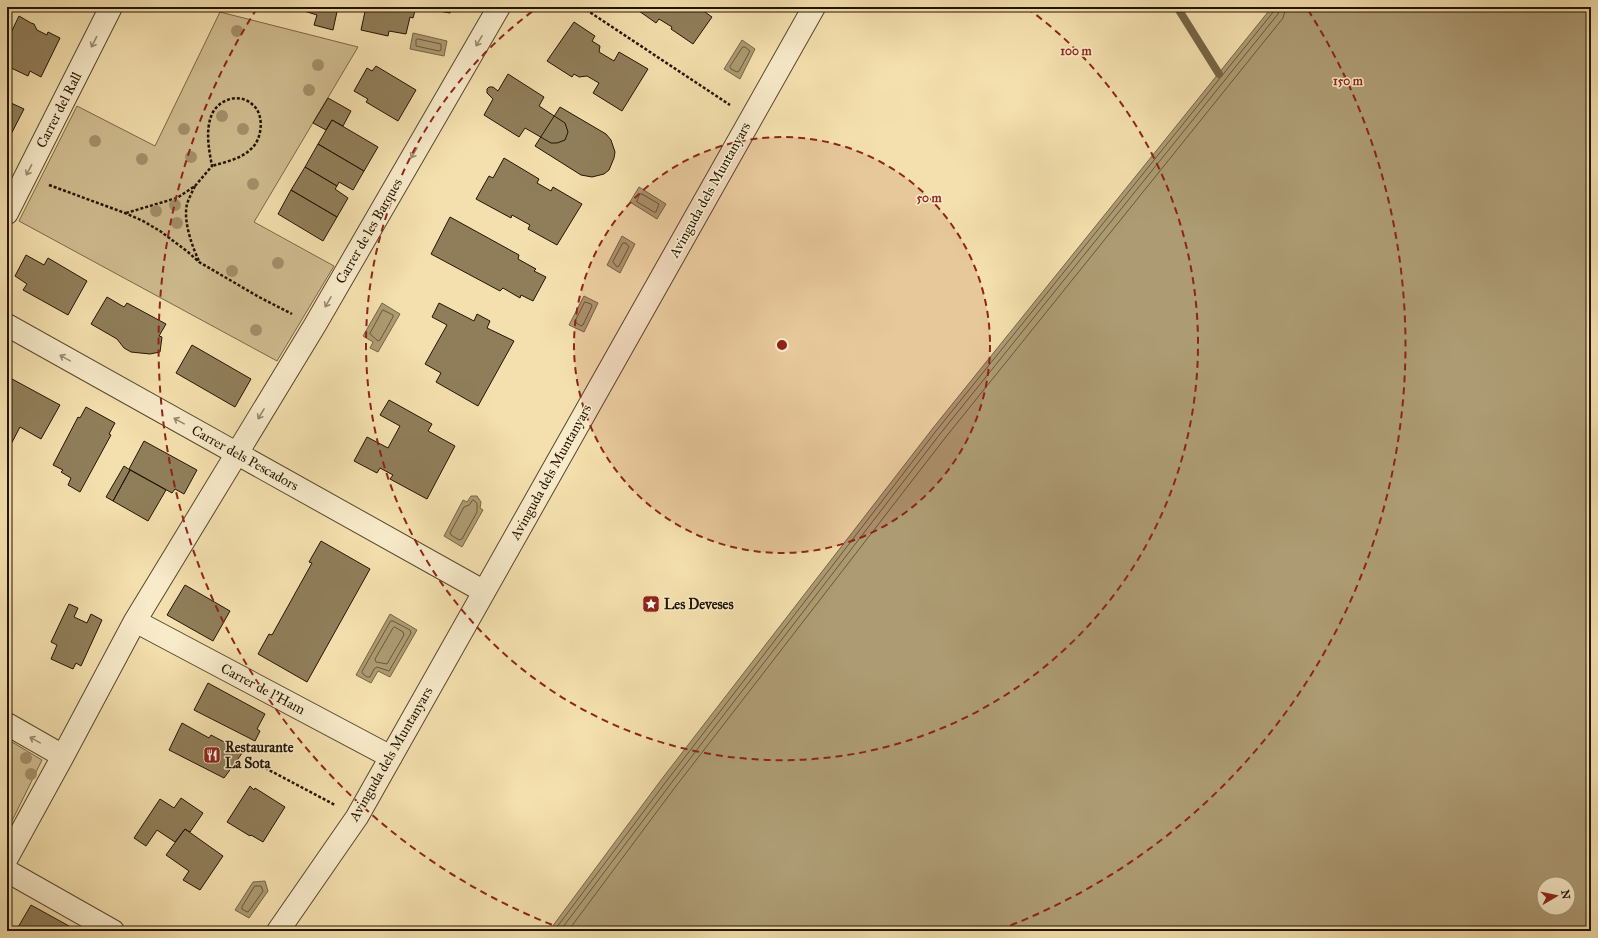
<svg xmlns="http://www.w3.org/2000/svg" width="1598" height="938" font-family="'IM FELL Great Primer',serif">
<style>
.green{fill:#d0bd90;stroke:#7a6848}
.water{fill:#ad9b73;stroke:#766545;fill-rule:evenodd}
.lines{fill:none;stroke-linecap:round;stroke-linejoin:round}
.shore{stroke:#68583a;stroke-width:1}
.stream{stroke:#766545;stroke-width:8}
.building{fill:#907e5a;stroke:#231400}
.minor-casing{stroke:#57472c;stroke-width:24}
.path{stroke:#231400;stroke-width:2.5;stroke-dasharray:3 2;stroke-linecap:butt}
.minor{stroke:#f8ebca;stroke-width:22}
.tree{fill:#a3906a}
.oneway{stroke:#988a6f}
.ring{fill:none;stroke:#8f2418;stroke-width:2;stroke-dasharray:7 5}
.labels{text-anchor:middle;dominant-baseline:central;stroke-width:3;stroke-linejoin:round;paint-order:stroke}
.street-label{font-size:14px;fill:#231400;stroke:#f8ebca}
.poi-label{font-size:14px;font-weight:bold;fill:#231400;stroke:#f8ebca;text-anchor:start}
.centre{fill:#8f2418;stroke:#f8ebca;stroke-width:2}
.ring-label{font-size:12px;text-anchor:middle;font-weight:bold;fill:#8f2418;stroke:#f8ebca;stroke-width:3;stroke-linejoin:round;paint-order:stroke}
</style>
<rect width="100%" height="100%" fill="#f4e0ae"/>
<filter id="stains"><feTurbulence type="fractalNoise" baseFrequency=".005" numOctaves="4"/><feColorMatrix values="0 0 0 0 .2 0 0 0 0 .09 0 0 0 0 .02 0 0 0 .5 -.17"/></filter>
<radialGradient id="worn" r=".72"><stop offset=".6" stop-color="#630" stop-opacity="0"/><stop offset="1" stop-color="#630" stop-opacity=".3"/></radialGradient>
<path class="green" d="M220 12 358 47 254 222 334 266 277 361 19 221 77 106 155 146Z
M7 739 42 760 7 831Z"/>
<path class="water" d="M1272 7H1591V931H549L661 780 933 428ZM1544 884H1568V908H1544Z
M413 33 447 41 444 56 410 49Z
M742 40 755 49 740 79 724 69Z
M639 187 666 204 657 219 630 202Z
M622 236 635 244 620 273 607 265Z
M584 296 598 303 584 332 569 325Z
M382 303 400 314 378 352 370 348 373 342 363 336Z
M471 496H477L481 502 480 508 483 510 462 547 444 536 463 500 467 502Z
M390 614 417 630 390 677 378 671 371 683 356 675Z
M265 881 268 891 249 918 235 910 253 882Z"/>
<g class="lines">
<path class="shore" d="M418 39 441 44V50L439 51 416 46V40Z
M743 47H745L750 51 739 71 737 72 731 69 730 67Z
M640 194H642L659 204 656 212H654L637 202Z
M623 243H626L629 247 619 266 617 267 613 262Z
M585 302 591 304 592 306 583 325 581 326 575 322Z
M383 310 393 315V317L380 340 378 341 370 334Z
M473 500 477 503V512L462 539 459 540 451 535 450 533 464 507 469 505Z
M391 621H393L410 630 411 633 389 671 377 667 374 669 370 677H367L363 674 362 672Z
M395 627 403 632 404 635 387 664 376 662 375 659 393 628Z
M255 886H261L263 891 249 911 247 912 242 909V907Z
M554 931 665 783 936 431 1274 11 1275 7
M560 931 669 786 940 434 1278 14 1280 7
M568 931 673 790 945 438 1283 18 1286 7"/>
<path class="stream" d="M1177 7 1219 74"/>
</g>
<path class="building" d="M57 7H70L67 12Z
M306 7H338L333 30 314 25 317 15 304 11Z
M366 7H416L413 18 410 17 406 34 389 31 388 36 361 30Z
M432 7H451L450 13 433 10V7Z
M641 7H692L695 10 698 7 712 17 693 44 671 29 672 27 659 19 656 23 639 11Z
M19 16 31 23 34 24 37 30 47 35 48 32 60 38 41 77 30 71 28 76 7 66V41Z
M574 22 595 36 592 41 600 46 599 52 614 61 619 52 648 69 622 111 593 93 599 83 587 76 579 77 574 74 572 77 547 61Z
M376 66 416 90 398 121 366 102 368 99 354 91 367 68 372 71Z
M508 74 544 97 539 106 565 123 568 132 565 140 557 143H551L525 128 519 137 484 115 493 99 487 93V89L489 87H493L498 91Z
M7 95 10 97 11 103 24 109 7 142Z
M328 98 351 111 343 126 332 120 326 130 313 123Z
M560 107 606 134 611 140 615 152 614 158 609 170 604 174 592 177 581 175 535 146Z
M332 120 378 147 364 171 318 144Z
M318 144 364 171 353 190 339 182 337 186 305 167Z
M504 158 539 179 537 183 551 191 553 187 582 204 557 245 528 229 530 225 512 215 511 218 476 199 489 176 493 178Z
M305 167 337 186 335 189 348 198 337 217 291 190Z
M291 190 337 217 323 241 278 214Z
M450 217 519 255 518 259 536 269 534 271 546 277 533 301 521 295 520 298 503 288 500 291 431 254Z
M26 255 44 265 48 258 87 281 68 315 23 290 27 284 15 276Z
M107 297 124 307 127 303 166 324 159 336 162 337 160 352 150 354 131 352 124 348 117 339 91 324Z
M439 303 474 321 477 314 490 321 487 328 514 341 478 406 436 382 441 373 425 364 447 325 432 317Z
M192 345 251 379 235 407 176 373Z
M12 379 60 405 41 439 20 427 9 448 7 447V387Z
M389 400 432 424 428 431 455 446 427 499 390 479 393 475 380 468 377 473 354 461 367 437 388 448 400 426 380 415Z
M86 407 115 423 109 434 111 435 80 492 68 485 71 478 61 472 63 470 53 465 78 417 80 418Z
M144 441 197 470 184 494 175 489 172 493 129 469Z
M124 466 130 470 113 501 106 497Z
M130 470 166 490 148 521 113 501Z
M321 541 370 569 307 682 258 654 269 634 272 635 312 563 309 562Z
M185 585 230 611 213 641 167 615Z
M69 604 78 608 74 617 87 623 91 614 102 620 81 666 76 663 73 669 51 659 57 645 51 642Z
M208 683 265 714 257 729 260 731 255 741 194 710Z
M182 723 209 738 211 735 243 752 224 778 169 750Z
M250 786 254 790 255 788 285 807 263 842 251 835 250 836 227 822Z
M181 798 203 813 190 832 185 829 175 842 157 830 146 846 134 838 160 799 174 808Z
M185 829 223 856 200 890 183 880 189 871 166 855Z
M31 905 78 931H21L17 929Z"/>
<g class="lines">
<defs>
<path id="minor" d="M7 213 111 7
M7 325 483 591
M135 621 391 757
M7 724 63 756
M7 858 63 756 135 621 315 325 499 7
M7 871 113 931
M278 931 357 817 814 7"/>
</defs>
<use href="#minor" class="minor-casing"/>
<path class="path" d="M582 7 730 105
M49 185 125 213 143 221 160 231 188 252 199 262 259 297 292 314
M195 186 212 166C209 150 205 130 212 114 219 99 240 92 253 105 265 115 262 140 251 149 241 159 225 162 212 166
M126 213 177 198 195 186C192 192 189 198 187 204 183 221 192 246 199 261
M252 761 335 805"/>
<use href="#minor" class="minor"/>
</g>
<g class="tree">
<circle cx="237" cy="31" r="6"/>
<circle cx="318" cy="65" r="6"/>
<circle cx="309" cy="90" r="6"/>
<circle cx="222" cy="116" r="6"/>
<circle cx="184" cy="129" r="6"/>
<circle cx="243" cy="129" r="6"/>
<circle cx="95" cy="141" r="6"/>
<circle cx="191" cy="157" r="6"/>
<circle cx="142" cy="159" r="6"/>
<circle cx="253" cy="184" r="6"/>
<circle cx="175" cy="205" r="6"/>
<circle cx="156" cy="211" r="6"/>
<circle cx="177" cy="223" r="6"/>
<circle cx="278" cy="263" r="6"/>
<circle cx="232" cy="271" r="6"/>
<circle cx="256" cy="330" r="6"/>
<circle cx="26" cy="758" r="6"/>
<circle cx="31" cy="774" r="6"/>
</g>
<defs><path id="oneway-shaft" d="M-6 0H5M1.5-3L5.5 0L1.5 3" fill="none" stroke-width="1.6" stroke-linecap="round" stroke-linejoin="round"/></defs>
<g class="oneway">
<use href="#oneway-shaft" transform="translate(479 41) rotate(120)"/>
<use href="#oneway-shaft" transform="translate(94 42) rotate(117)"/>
<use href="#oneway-shaft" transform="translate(414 153) rotate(120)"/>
<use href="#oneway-shaft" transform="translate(29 170) rotate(117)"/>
<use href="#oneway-shaft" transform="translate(328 302) rotate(120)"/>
<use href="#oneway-shaft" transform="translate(65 358) rotate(-151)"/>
<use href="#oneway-shaft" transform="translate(261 414) rotate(121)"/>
<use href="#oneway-shaft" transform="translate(179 421) rotate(-151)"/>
<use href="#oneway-shaft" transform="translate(35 740) rotate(-151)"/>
</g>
<circle cx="782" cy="345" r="208" fill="#8f2418" fill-opacity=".12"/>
<g class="ring">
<circle cx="782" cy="345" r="208"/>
<path d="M1027 8A416 416 0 1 1 537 8"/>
<path d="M563 929A624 624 0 0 1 256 10M1308 10A624 624 0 0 1 1001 929"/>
</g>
<defs>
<symbol id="sight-square" viewBox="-11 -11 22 22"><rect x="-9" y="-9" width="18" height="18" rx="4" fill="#8f2418" stroke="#f8ebca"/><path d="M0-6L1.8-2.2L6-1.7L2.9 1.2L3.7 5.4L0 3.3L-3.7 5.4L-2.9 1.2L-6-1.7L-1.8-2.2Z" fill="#fff"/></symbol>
<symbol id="restaurant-square" viewBox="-11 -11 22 22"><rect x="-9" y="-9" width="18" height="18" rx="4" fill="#8f2418" stroke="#f8ebca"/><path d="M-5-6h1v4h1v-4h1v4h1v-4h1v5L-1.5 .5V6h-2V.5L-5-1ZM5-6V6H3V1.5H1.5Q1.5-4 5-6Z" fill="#fff"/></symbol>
</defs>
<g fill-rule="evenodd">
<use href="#sight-square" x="641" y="594" width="20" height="20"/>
<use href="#restaurant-square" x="202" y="745" width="20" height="20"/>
</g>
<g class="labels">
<g class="street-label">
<text transform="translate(59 110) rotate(-63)">Carrer del Rall</text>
<text transform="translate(710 190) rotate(-61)">Avinguda dels Muntanyars</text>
<text transform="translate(369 231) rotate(-60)">Carrer de les Barques</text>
<text transform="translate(245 458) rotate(29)">Carrer dels Pescadors</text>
<text transform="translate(551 472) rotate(-61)">Avinguda dels Muntanyars</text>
<text transform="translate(263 689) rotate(28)">Carrer de l’Ham</text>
<text transform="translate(391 754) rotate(-60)">Avinguda dels Muntanyars</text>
</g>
<g class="poi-label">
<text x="664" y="604">Les Deveses</text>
<text x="225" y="747">Restaurante<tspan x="225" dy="16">La Sota</tspan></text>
</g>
</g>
<circle cx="782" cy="345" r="6" class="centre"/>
<g class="ring-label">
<text x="1076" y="55">100 m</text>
<text x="1348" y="85">150 m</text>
<text x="929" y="202">50 m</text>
</g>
<rect width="1598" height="938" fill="none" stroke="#f4e0ae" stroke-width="24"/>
<rect x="8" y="8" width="1582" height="922" fill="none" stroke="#231400" stroke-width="2"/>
<rect x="12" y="12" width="1574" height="914" fill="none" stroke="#231400"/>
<g transform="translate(1556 896) rotate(81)"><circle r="19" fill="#f8ebca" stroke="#a39579"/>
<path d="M0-3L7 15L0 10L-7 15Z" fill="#8f2418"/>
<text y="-6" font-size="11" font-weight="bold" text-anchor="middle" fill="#231400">N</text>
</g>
<rect width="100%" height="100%" filter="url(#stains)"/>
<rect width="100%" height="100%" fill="url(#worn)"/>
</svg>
